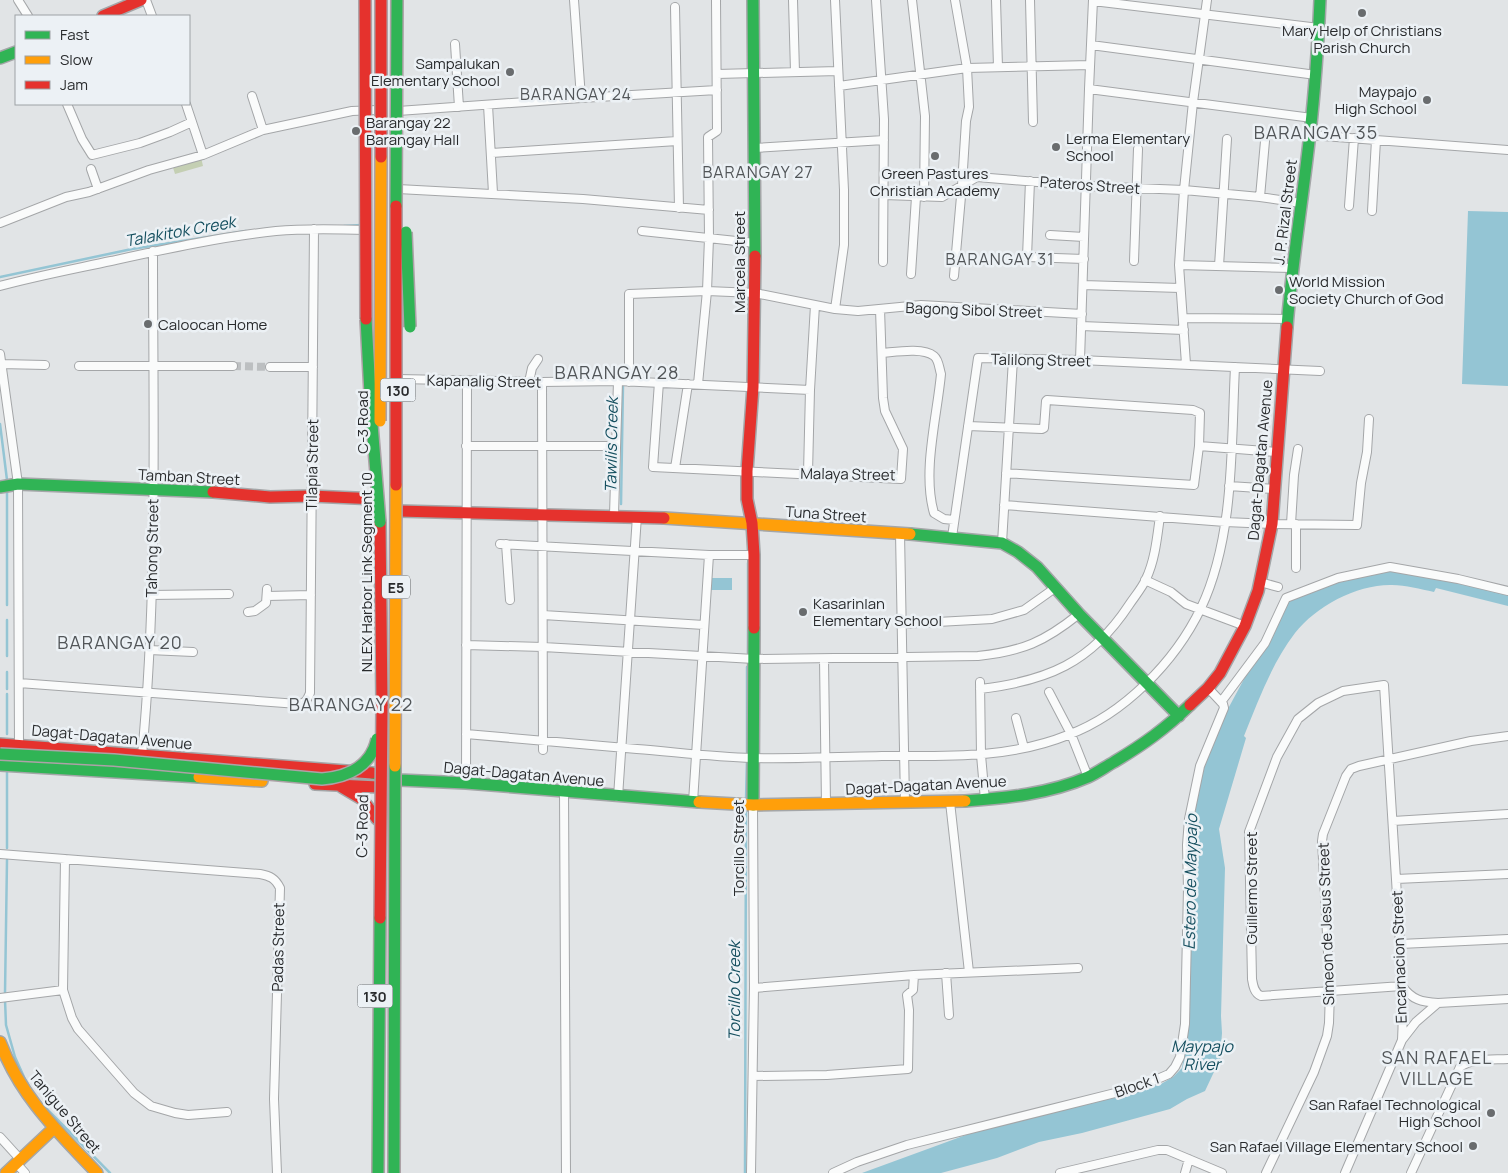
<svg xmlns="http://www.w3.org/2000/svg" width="1508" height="1173" font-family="Manrope,sans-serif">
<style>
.green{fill:#c4cfb3}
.water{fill:#94c5d4}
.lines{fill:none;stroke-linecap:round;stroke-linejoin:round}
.stream{stroke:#94c5d4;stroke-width:2.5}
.street-tunnel{stroke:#bcbfc1;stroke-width:8;stroke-dasharray:8 4;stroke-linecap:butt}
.street-casing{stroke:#a4a6a8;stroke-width:10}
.fast-casing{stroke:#a4a6a8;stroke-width:14}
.slow-casing{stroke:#a4a6a8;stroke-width:14}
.jam-casing{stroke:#a4a6a8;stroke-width:14}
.street{stroke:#fafbfb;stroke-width:8}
.fast{stroke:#30b455;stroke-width:11}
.slow{stroke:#ff9f0a;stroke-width:11}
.jam{stroke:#e5322d;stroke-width:11}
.fast-bridge-casing{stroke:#ada2a7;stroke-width:14;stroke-linecap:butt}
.slow-bridge-casing{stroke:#ada2a7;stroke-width:14;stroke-linecap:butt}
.jam-bridge-casing{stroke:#ada2a7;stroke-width:14;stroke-linecap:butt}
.fast-bridge{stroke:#30b455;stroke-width:11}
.slow-bridge{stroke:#ff9f0a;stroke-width:11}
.jam-bridge{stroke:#e5322d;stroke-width:11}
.poi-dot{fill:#696c6e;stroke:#ecf1f5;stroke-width:2}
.labels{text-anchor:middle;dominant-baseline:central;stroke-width:5;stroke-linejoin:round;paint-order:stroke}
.shield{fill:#ecf1f5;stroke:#646669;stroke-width:1}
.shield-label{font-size:14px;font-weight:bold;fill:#292b2d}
.poi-label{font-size:15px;fill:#292b2d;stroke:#ecf1f5;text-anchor:start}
.street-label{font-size:15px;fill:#292b2d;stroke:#ecf1f5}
.neighbourhood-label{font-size:16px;letter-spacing:1px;fill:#525659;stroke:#ecf1f5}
.water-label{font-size:16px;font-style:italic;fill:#154f5f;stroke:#ecf1f5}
.quarter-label{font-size:18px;letter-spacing:1px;fill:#525659;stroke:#ecf1f5}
</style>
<rect width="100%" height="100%" fill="#e1e4e6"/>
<path class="green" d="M200 153 203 166 175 174 171 161Z"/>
<path class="water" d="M1468 211 1508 212V386L1462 384Z
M1379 567 1508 594V606L1436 588 1434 592C1420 589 1406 585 1392 585 1358 584 1316 606 1295 633 1272 663 1258 701 1244 736L1246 738 1219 829 1225 868 1221 1016 1222 1033 1220 1059 1205 1091 1187 1099 1170 1109 1082 1133 1039 1142 997 1158 941 1173H862L985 1128 1120 1095 1161 1084 1173 1077 1182 1068 1188 1029 1193 811 1199 778 1216 731 1278 616 1283 601Z
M711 578H732V590H711Z"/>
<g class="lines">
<path class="stream" d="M344 226 361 225
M0 277 132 249 246 231
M0 424 7 480
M7 491V605
M621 504 623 385
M748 653V563
M7 656V620
M7 689V672
M7 734V694
M747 756V667
M746 800 747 759
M7 848V770
M5 993 7 860
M5 1000 6 1025 15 1057 24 1077 35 1097 110 1173
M745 1173 746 809"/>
<path class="street-tunnel" d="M233 366 270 367"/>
<defs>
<path id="street" d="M18 0 28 16
M146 0 152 16
M574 0 581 98
M793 0 795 72
M835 0 844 190V245L835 309
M876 0 884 119 883 262
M912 0 925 116 924 197
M996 0 998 67
M1030 0 1033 122
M1093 1 1319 28
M675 7 679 208
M455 44 459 107
M1091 45 1316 75
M717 74 838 71
M839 86 967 68 1090 65
M1089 89 1312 118
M252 96 263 130
M67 104 82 139 92 155 140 143 170 132 192 122
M186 104 203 155
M488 105 493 193
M398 111 581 98 717 90
M1310 135 1508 150
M754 148 884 140
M492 153 677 141
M91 169 98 189
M1030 181 1027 257 1084 259
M398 189 583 199 709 210
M884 195 942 197 977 177 1086 186 1184 190 1260 197 1301 203
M1260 197 1265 141
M1349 206 1354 138
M1372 211 1376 140
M0 223 66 197 89 192 149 170 203 155 263 130 352 111 377 110
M642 231 755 243
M1050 235 1084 237
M1134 261 1138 149
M1179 265 1292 268
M1219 266 1227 139
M911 274 916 197
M954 276 962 185 966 121 969 107 967 68 955 0
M1083 285 1180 288
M0 286C37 276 74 269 111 261 166 249 220 237 276 231 306 228 337 229 367 230
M1183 318 1288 319
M1081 326 1184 330
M882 353C895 352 923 347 934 356 939 360 939 368 941 374 937 417 922 472 934 513L944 519 954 520
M0 354 18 484 19 748
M1080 360 1089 89 1093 0
M1 364 45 365
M1186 364 1179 265 1184 190 1193 102 1207 0
M79 366H233
M270 367H313
M398 379 542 382 618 381 810 390
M529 382 532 368 538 359
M542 382 543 750
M629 382V294L707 291 755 293 835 309 858 311 921 305 1082 314
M659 382 653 467 901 479 903 449 885 411 883 398 880 309
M698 384 707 291 709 238 708 137 717 131 716 0
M968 426 1042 429 1044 428 1046 401 1047 400 1193 410 1200 413 1199 446 1194 485 1006 473
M466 446H616
M1199 446 1277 452
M675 468 688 384
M808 473 810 390 815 305
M1229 486 1274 489
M1004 505 1225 522 1272 524 1357 525 1361 483 1367 452 1369 419
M614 515 618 381
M1291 524 1294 475 1298 449
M1296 524V568
M900 533 905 803
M952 537 978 358 1080 360 1320 371
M1002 543 1013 359
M500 544 709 555H754
M506 544 510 600
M1145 580 1171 592 1186 604 1245 626
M1260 582 1278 587
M150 595 229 594
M267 596 311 595
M248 612 255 611 266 603 267 589
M543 615 704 625
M901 624 992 619 1024 610 1055 588
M466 645 543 647 754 659 978 656C1023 651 1044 642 1079 614
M149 650 193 652
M824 659 826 804
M980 682 981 755 985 800
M19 683 298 704C306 703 307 700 310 693L314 229
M980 689C1047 681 1091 663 1129 605 1135 596 1142 588 1146 579 1155 560 1157 538 1160 516
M1049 692 1071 734 1088 777
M1221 702 1265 643 1286 598 1338 578 1390 567 1458 579 1508 591
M1016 718 1024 748
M466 734C523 739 580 744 637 749 675 752 714 757 752 758 795 759 839 757 882 756 945 756 1009 759 1068 735 1124 714 1175 662 1201 608 1235 536 1231 444 1235 367
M142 755C158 588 153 419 153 251
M466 783 467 381
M564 792 566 1173
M618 797 637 516
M693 802 709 555
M950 802 969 972
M1393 821 1508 814
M0 854 260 874C270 876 275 878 280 888L274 1099 277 1173
M65 859 63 990 72 1018 78 1029 134 1093 151 1106 175 1113 188 1115 227 1112
M1396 879 1508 874
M1400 944 1508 939
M946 973 949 1015
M1402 986C1412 1000 1422 1002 1438 1003
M754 988 914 975 1078 968
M0 998 63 990
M1402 1040 1416 1022 1438 1003 1508 999
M753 1076 827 1075 908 1069 909 1010 907 995 913 990 914 975
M0 1137 20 1159
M16 1163 25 1173
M751 1173 754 988 753 805
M833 1173 857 1162 907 1145 1139 1087 1169 1074 1175 1067 1180 1057 1185 1024 1188 889 1187 845 1189 819 1200 766 1224 708 1223 704 1208 688
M1060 1173 1158 1150H1167L1222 1173
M1185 1173 1189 1159
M1266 1173 1314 1072 1327 1036 1329 1023 1330 990 1322 841 1323 834 1346 776 1351 769 1359 766 1471 741 1508 736
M1345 1173 1402 1040C1404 1008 1402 976 1400 944L1384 685 1343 691 1318 703 1298 719 1277 757 1249 832 1252 979C1253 985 1254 993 1261 996L1402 986
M1411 1173 1460 1067C1473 1058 1492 1060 1508 1059"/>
<path id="fast" d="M753 0 755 256
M0 58 16 52
M1287 327C1292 262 1303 198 1310 133 1315 89 1318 45 1320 0
M0 487 18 484 213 492
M910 534 1002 543 1018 552 1037 567 1079 614 1179 716
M0 765 199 777
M372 773 399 780 466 783 699 802
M965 801C1006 798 1049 794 1088 777 1097 773 1105 767 1114 762 1144 744 1165 729 1190 705
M753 805 754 628"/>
<path id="slow" d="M664 518 910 534
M199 777 262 781
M699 802 753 805 965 801
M0 1042C20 1096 58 1132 97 1173
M6 1173 54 1128"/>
<path id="jam" d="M103 16 141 0
M213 492 270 497 311 496 377 499
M399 511 664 518
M380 522 382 706
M754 628V555L752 523 747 499V471L753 387 755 256
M1190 705 1208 688 1220 673 1245 626 1258 591 1272 524 1287 327
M0 744 372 773
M315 784 378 787 388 784
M340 786 362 799 377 819"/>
</defs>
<use href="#street" class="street-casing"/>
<use href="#fast" class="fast-casing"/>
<use href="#slow" class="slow-casing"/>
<use href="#jam" class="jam-casing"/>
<use href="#street" class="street"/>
<use href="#fast" class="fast"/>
<use href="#slow" class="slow"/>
<use href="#jam" class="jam"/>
<defs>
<path id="fast-bridge" d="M396 206 397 0
M406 232 410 327
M366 319 371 412 380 522
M0 754 114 760 322 779C348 777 371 766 377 739
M378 1173 380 918
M394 1173 395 766"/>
<path id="slow-bridge" d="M380 421 381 157
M395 766 396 485"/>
<path id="jam-bridge" d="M365 0 366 319
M381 157V0
M396 485V206
M380 918 382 706"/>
</defs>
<use href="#fast-bridge" class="fast-bridge-casing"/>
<use href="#slow-bridge" class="slow-bridge-casing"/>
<use href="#jam-bridge" class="jam-bridge-casing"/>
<use href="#fast-bridge" class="fast-bridge"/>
<use href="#slow-bridge" class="slow-bridge"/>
<use href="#jam-bridge" class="jam-bridge"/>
</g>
<g class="poi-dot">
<circle cx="1362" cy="13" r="5"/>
<circle cx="510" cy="72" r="5"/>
<circle cx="1427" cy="100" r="5"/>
<circle cx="356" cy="131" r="5"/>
<circle cx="1056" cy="147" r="5"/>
<circle cx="935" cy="156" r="5"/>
<circle cx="1279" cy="290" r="5"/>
<circle cx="148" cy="324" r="5"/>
<circle cx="803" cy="612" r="5"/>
<circle cx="1491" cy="1113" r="5"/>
<circle cx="1473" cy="1146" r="5"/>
</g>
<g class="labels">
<g class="shield">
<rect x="380.5" y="378.5" width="35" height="23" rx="4"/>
<rect x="382" y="575.5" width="28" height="23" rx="4"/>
<rect x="357.5" y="984.5" width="35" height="23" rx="4"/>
</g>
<g class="shield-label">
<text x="398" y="390">130</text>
<text x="396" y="587">E5</text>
<text x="375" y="996">130</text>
</g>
<g class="poi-label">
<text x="1362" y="30" text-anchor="middle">Mary Help of Christians<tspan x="1362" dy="17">Parish Church</tspan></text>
<text x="500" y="63" text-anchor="end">Sampalukan<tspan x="500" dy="17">Elementary School</tspan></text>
<text x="1417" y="91" text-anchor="end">Maypajo<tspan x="1417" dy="17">High School</tspan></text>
<text x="366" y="122">Barangay 22<tspan x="366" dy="17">Barangay Hall</tspan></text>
<text x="1066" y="138">Lerma Elementary<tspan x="1066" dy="17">School</tspan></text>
<text x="935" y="173" text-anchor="middle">Green Pastures<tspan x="935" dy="17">Christian Academy</tspan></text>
<text x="1289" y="281">World Mission<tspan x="1289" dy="17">Society Church of God</tspan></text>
<text x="158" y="324">Caloocan Home</text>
<text x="813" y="603">Kasarinlan<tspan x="813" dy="17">Elementary School</tspan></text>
<text x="1481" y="1104" text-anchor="end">San Rafael Technological<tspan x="1481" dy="17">High School</tspan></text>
<text x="1463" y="1146" text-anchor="end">San Rafael Village Elementary School</text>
</g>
<g class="street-label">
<text transform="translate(1090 185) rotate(4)">Pateros Street</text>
<text transform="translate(1285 212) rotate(-83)">J. P. Rizal Street</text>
<text transform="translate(739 262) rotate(-90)">Marcela Street</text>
<text transform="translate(974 310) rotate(2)">Bagong Sibol Street</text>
<text transform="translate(1041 360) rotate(1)">Talilong Street</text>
<text transform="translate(484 381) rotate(1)">Kapanalig Street</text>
<text transform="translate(362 422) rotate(-90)">C-3 Road</text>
<text transform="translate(1260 460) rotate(-85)">Dagat-Dagatan Avenue</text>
<text transform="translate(312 465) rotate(-89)">Tilapia Street</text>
<text transform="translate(848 474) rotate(1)">Malaya Street</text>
<text transform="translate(189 477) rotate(3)">Tamban Street</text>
<text transform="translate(826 514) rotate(4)">Tuna Street</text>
<text transform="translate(152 548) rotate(-89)">Tahong Street</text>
<text transform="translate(366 572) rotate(-90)">NLEX Harbor Link Segment 10</text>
<text transform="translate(112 737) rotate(5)">Dagat-Dagatan Avenue</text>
<text transform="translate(524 774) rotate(5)">Dagat-Dagatan Avenue</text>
<text transform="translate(926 785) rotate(-3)">Dagat-Dagatan Avenue</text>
<text transform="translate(362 826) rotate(-89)">C-3 Road</text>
<text transform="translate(738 848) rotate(-90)">Torcillo Street</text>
<text transform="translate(1251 888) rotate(-90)">Guillermo Street</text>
<text transform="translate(1326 924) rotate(-92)">Simeon de Jesus Street</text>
<text transform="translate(278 947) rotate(-89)">Padas Street</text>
<text transform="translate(1399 957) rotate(-92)">Encarnacion Street</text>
<text transform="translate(1137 1085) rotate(-19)">Block 1</text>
<text transform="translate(65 1112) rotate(50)">Tanigue Street</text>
</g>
<g class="neighbourhood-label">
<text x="576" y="94">BARANGAY 24</text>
<text x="758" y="172">BARANGAY 27</text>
<text x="1000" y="259">BARANGAY 31</text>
</g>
<g class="water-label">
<text transform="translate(180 231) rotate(-10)">Talakitok Creek</text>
<text transform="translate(611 445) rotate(-89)">Tawilis Creek</text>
<text transform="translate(1190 882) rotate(-89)">Estero de Maypajo</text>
<text transform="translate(734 991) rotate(-90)">Torcillo Creek</text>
<text x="1202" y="1046">Maypajo<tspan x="1202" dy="18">River</tspan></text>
</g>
<g class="quarter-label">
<text x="1316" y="132">BARANGAY 35</text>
<text x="617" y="372">BARANGAY 28</text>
<text x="120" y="642">BARANGAY 20</text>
<text x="351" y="704">BARANGAY 22</text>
<text x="1437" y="1057">SAN RAFAEL<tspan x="1437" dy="21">VILLAGE</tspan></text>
</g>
</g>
<rect x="15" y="15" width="175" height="90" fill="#ecf1f5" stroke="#9ea2a5"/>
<rect x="25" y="31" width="25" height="8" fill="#30b455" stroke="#9ea2a5"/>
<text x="60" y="40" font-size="15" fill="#292b2d">Fast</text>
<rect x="25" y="56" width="25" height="8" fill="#ff9f0a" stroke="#9ea2a5"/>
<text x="60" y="65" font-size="15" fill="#292b2d">Slow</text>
<rect x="25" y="81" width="25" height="8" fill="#e5322d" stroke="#9ea2a5"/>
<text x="60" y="90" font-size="15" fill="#292b2d">Jam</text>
</svg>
